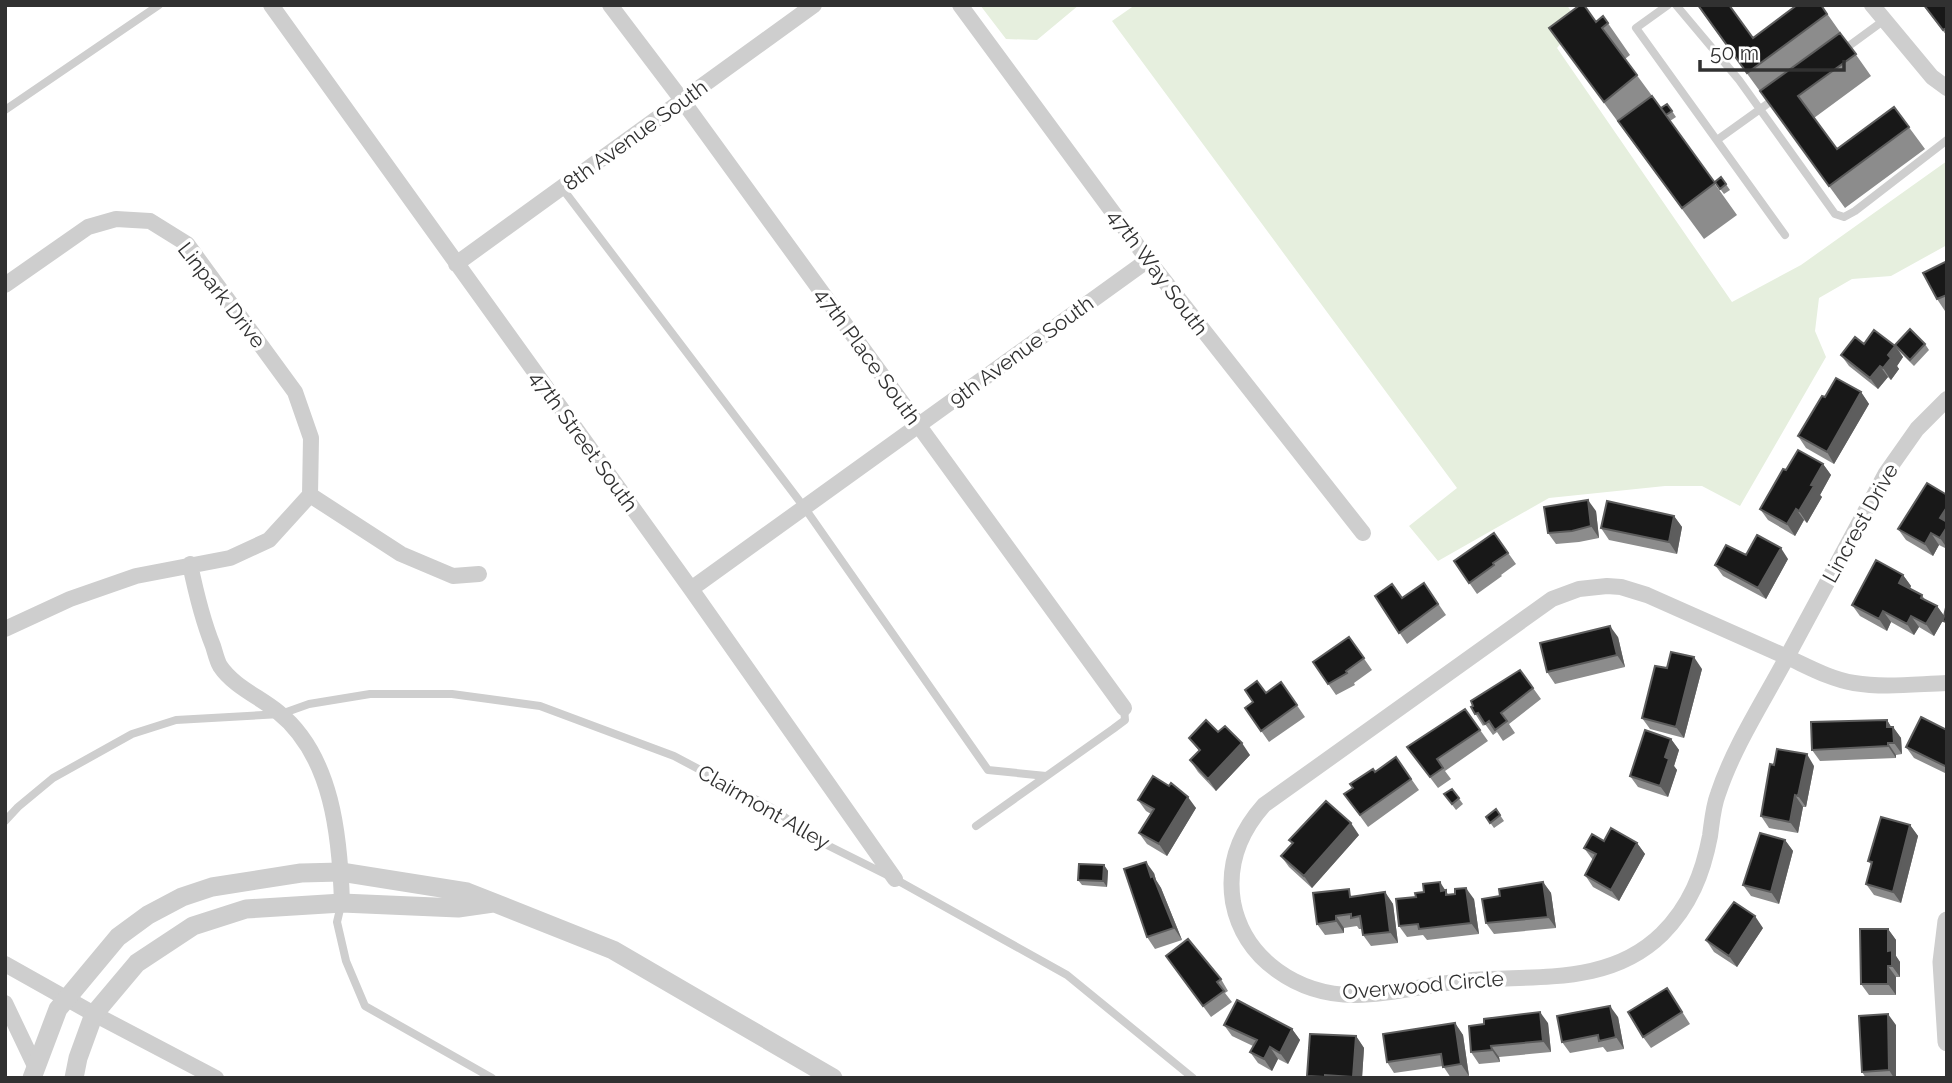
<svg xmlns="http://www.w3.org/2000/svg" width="1952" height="1083" font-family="Raleway,sans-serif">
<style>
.green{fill:#e6efde}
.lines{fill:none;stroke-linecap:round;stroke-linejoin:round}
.service{stroke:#cecece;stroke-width:8}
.minor{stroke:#cecece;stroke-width:16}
.tertiary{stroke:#cecece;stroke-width:19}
.wall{fill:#8c8c8c}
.shaded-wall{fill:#5d5d5d}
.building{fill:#181818;stroke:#5d5d5d;stroke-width:2}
.labels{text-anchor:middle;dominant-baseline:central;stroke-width:7;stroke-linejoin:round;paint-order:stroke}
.street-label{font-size:21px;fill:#313131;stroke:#fff}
</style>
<rect width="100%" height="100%" fill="#fff"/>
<path class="green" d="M980 5H1079L1037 40 1006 39Z
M1135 5H1567L1578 23 1557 48 1732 302 1801 265 1947 161V245L1891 276 1852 279 1819 298 1815 331 1826 357 1740 506 1702 486H1665L1549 498 1438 561 1409 526 1457 488 1112 21Z"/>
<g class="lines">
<path class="service" d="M1668 5 1636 28 1785 235
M1676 5 1739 80 1835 214 1844 217 1855 211 1947 140
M1842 51 1883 21
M5 110 159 5
M1717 140 1777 97
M562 188 804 507 988 770 1046 776
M5 821 18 807 53 778 132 734 176 720 281 714 309 704 370 694H452L540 706 674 756 772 808 815 839 895 879 1067 975 1193 1078
M976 826 1113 729 1125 720 1124 708
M341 905 337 922 346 961 365 1006 492 1078"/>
<path class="minor" d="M271 5 691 589 895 879
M610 5 682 100 1124 708
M960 5 1148 260 1363 533
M1872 5 1932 77 1947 88
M456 264 814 5
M5 285 88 227 116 219 150 221 187 244 295 392 311 438 310 495
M1947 399 1917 429 1886 473 1787 657C1809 667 1830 679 1854 683 1884 688 1916 684 1947 683
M310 495 401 554 453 576 479 574
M190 564C196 593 202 619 213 646 215 652 217 661 220 666 234 687 260 697 278 712 333 756 340 838 342 903
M1607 586 1621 587 1647 595 1787 657C1763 702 1734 746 1718 794 1713 807 1712 822 1710 836 1703 873 1690 906 1662 934 1610 985 1539 975 1472 980 1434 983 1396 994 1357 995 1299 996 1244 960 1233 902 1227 865 1240 832 1264 805L1552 599 1579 589Z
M691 589 1148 260
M5 629 70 599 136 576 230 558 269 540 310 495
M5 964 94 1014 216 1078
M5 1003 35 1066"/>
<path class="tertiary" d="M1947 921 1942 962 1947 1042
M32 1078 58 1009 118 937 148 915 182 897 212 887 301 873 341 872 467 892 613 950 833 1078
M74 1078 78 1058 94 1014 137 963 193 926 246 909 342 903 458 908 493 903"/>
</g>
<path class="wall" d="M1697 5H1731L1730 6 1753 38 1821 5 1871 76 1814 118 1837 149 1894 107 1925 149 1845 208Z
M1923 5H1947V36L1925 8Z
M1603 16 1630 55 1625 59 1661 108 1672 111 1676 117 1670 121 1737 215 1704 239 1549 28 1596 22Z
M1721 177 1730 190 1724 194 1715 182Z
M1947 261V310L1945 311 1937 299Z
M1864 344 1895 346 1925 344 1929 350 1914 366 1899 351 1903 357 1897 366 1899 369 1891 380 1888 377 1878 389 1849 366 1841 355Z
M1861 392 1869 404 1834 464 1806 448 1798 436 1825 397Z
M1823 464 1831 475 1820 495 1822 497 1807 523 1804 520 1795 536 1768 520 1760 509 1786 470Z
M1947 495V549L1939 545 1933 556 1906 540 1898 529Z
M1596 511 1599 538 1579 542 1556 544 1548 533Z
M1674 516 1682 527 1677 554 1609 540 1601 528Z
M1494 533 1516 564 1501 575 1502 576 1477 594 1454 561Z
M1746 555 1788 559 1766 599 1723 576 1715 565Z
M1903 575 1911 586 1910 589 1922 595 1925 600 1937 606 1944 616 1947 603V626L1943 620 1934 636 1919 627 1914 635 1891 622 1887 631 1860 616 1852 605Z
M1424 583 1446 615 1407 644 1375 596 1402 598Z
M1349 637 1372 670 1354 683 1355 685 1336 695 1313 662Z
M1618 637 1625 667 1555 684 1547 672Z
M1667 668 1702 669 1684 738 1650 729 1642 718Z
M1520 670 1541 699 1509 724 1515 733 1503 741 1497 732 1493 735 1485 724 1483 726 1471 707Z
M1281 682 1305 717 1269 742 1245 708Z
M1465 709 1488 741 1445 771 1451 779 1438 788 1407 747Z
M1887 720 1891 727H1893L1901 738 1902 754 1896 755V758L1820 761 1812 750Z
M1947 730V774L1914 758 1906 747Z
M1189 738 1250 755 1216 791 1198 772 1190 760 1199 751Z
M1671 739 1679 750 1674 766 1677 770 1668 797 1638 787 1630 776Z
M1396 757 1419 790 1368 827 1344 794Z
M1814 766 1806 807H1803L1798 833 1769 828 1761 816Z
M1169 786 1196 808 1167 856 1147 844 1139 833 1151 814 1146 811 1138 800Z
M1452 789 1463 804 1456 810 1444 794Z
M1500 815 1504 821 1494 828 1486 817Z
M1910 825 1918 836 1901 903 1874 895 1866 884 1871 864 1868 861Z
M1359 835 1312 888 1289 867 1281 856 1292 844 1289 840Z
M1785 840 1793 851 1779 904 1751 896 1743 885Z
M1637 843 1645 854 1619 901 1593 887 1585 875 1593 860 1584 848Z
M1104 865 1108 871 1107 887 1082 885 1078 880Z
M1154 873 1156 880 1161 888 1182 940 1155 949 1147 937Z
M1543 882 1551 893 1556 928 1494 934 1486 923 1500 896Z
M1385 892 1393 904 1398 943 1371 946 1363 935 1362 929H1359L1357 926 1344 928V933L1325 935 1317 924 1354 897Z
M1449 895 1474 899 1479 934 1427 940 1423 935 1407 937 1399 926 1416 897Z
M1763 928 1737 967 1714 952 1706 940Z
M1888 929 1896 940V956L1900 962V977H1896V995H1869L1861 984Z
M1166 956 1221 979 1228 991 1225 993 1232 1002 1211 1017Z
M1667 988 1690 1024 1651 1048 1643 1037Z
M1618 1017 1624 1049 1607 1052 1603 1047 1570 1053 1562 1042Z
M1455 1023 1463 1035 1469 1076 1451 1078 1443 1066 1394 1073 1387 1062Z
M1548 1023 1551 1052 1499 1057 1500 1062 1479 1064 1471 1052Z
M1224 1025 1292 1029 1300 1040 1288 1064 1278 1059 1272 1071 1258 1063 1250 1052 1253 1046 1232 1036Z
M1896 1025V1078H1866L1862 1072Z
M1356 1036 1364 1048 1362 1078H1309L1307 1076Z"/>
<path class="shaded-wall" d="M1895 346 1903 357 1897 366 1899 369 1891 380 1883 368 1888 355Z
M1880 366 1888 377 1878 389 1870 378Z
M1861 392 1869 404 1834 464 1827 452Z
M1823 464 1831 475 1820 495 1822 497 1807 523 1799 511 1811 485Z
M1588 500 1596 511 1599 538 1591 526Z
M1947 507V548L1940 538V518Z
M1796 509 1804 520 1795 536 1787 524Z
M1674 516 1682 527 1677 554 1669 542Z
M1931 533 1939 545 1933 556 1925 544Z
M1781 548 1788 559 1766 599 1758 588Z
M1903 575 1911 586 1907 594 1899 583Z
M1937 606 1945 617 1934 636 1926 624Z
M1883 611 1891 622 1887 631 1879 619Z
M1911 616 1919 627 1914 635 1907 624Z
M1610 626 1618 637 1625 667 1617 655Z
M1694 657 1702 669 1684 738 1676 727Z
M1887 720 1893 730V727L1901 738 1902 754 1894 743 1887 727Z
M1671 739 1679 750 1674 766 1677 770 1668 797 1660 786 1665 757Z
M1242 743 1250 755 1216 791 1208 779Z
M1888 743 1896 755V758L1888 746Z
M1807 754 1814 766 1806 807 1798 796Z
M1795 795 1803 807 1798 833 1790 822Z
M1188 797 1196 808 1167 856 1159 844Z
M1351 823 1359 835 1312 888 1304 876Z
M1910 825 1918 836 1901 903 1893 892Z
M1785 840 1793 851 1779 904 1771 892Z
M1637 843 1645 854 1619 901 1611 890Z
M1146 862 1154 873 1156 880 1161 888 1182 940 1174 928 1151 877Z
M1104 865 1108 871 1107 887 1103 881Z
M1440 882 1453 902 1441 891Z
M1543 882 1551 893 1556 928 1548 917Z
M1466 888 1474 899 1479 934 1471 923Z
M1385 892 1393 904 1398 943 1390 932Z
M1336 916 1344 928V933L1336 921Z
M1755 916 1763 928 1737 967 1729 956Z
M1888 929 1896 940V956L1900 962V977L1892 966 1888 951Z
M1888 966 1896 977V995L1888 984Z
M1610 1006 1618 1017 1624 1049 1616 1037Z
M1540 1012 1548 1023 1551 1052 1543 1041Z
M1888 1014 1896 1025V1078H1894L1889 1070Z
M1455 1023 1463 1035 1469 1076 1461 1064Z
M1292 1029 1300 1040 1288 1064 1280 1053Z
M1356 1036 1364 1048 1362 1078H1354L1353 1077Z
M1491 1046 1499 1057 1500 1062 1492 1050Z
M1270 1047 1278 1059 1272 1071 1264 1059Z"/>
<path class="building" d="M1580 5H1584L1596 22 1603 16 1608 23 1602 28 1637 75 1604 102 1549 28Z
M1698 5H1729L1753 38 1797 5H1821L1827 14 1747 73Z
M1924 5H1947V28L1943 30Z
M1840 33 1856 54 1798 96 1837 149 1894 107 1909 127 1829 186 1760 91Z
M1652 96 1715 183 1682 208 1618 121Z
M1667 104 1672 111 1666 115 1661 108Z
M1721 177 1726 184 1720 189 1715 182Z
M1947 261V295L1937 299 1923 273Z
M1910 329 1925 344 1910 360 1895 345Z
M1874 330 1895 346 1888 355 1891 358 1883 368 1880 366 1870 378 1841 355 1855 337 1864 344Z
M1836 378 1861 392 1827 452 1798 436 1822 396 1825 397Z
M1798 450 1823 464 1811 485 1814 486 1799 511 1796 509 1787 524 1760 509 1783 469 1786 470Z
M1927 483 1947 495V507L1940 518 1947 522V527L1940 538 1931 533 1925 544 1898 529Z
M1588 500 1591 526 1572 531 1548 533 1544 507Z
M1607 501 1674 516 1669 542 1601 528Z
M1494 533 1508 553 1493 563 1494 565 1469 583 1454 561Z
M1757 535 1781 548 1758 588 1715 565 1726 545 1746 555Z
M1876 560 1903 575 1899 583 1922 595 1921 598 1937 606 1926 624 1911 616 1907 624 1883 611 1879 619 1852 605Z
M1424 583 1438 604 1399 633 1375 596 1392 584 1402 598Z
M1947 603V622L1943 621Z
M1610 626 1617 655 1547 672 1540 643Z
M1349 637 1364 658 1346 671 1347 673 1328 684 1313 662Z
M1671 652 1694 657 1676 727 1642 718 1655 666 1667 668Z
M1520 670 1533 688 1501 713 1507 721 1495 730 1489 721 1485 724 1478 713 1475 714 1471 707 1473 706 1471 701Z
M1257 681 1266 693 1281 682 1297 705 1261 731 1245 708 1253 702 1245 690Z
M1465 709 1480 730 1437 759 1443 768 1430 777 1407 747Z
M1921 717 1947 730V767L1906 747Z
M1206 720 1218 732 1225 726 1242 743 1208 779 1190 760 1200 750 1189 738Z
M1887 720V727H1893L1894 743H1888V746L1812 750 1811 722Z
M1645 730 1671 739 1665 757 1669 759 1660 786 1630 776Z
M1777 749 1807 754 1798 796 1795 795 1790 822 1761 816 1770 764 1774 765Z
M1396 757 1411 779 1360 815 1344 794 1353 788 1350 784 1373 769 1375 772Z
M1153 776 1169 786 1171 783 1188 797 1159 844 1139 833 1154 809 1138 800Z
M1452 789 1459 798 1452 804 1444 794Z
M1326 801 1351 823 1304 876 1281 856 1293 843 1289 840Z
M1496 809 1500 815 1490 823 1486 817Z
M1881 817 1910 825 1893 892 1866 884 1872 862 1868 861Z
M1611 828 1637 843 1611 890 1585 875 1596 854 1584 848 1592 834 1604 841Z
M1760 833 1785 840 1771 892 1743 885Z
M1146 862 1151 877 1153 876 1174 928 1147 937 1124 869Z
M1079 864 1104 865 1103 881 1078 880Z
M1440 882 1441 891 1446 890V895L1455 894V889L1466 888 1471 923 1419 929 1418 924 1399 926 1396 899 1416 897 1415 893 1424 892 1423 884Z
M1543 882 1548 917 1486 923 1482 899 1500 896 1499 889Z
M1349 889 1350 897 1385 892 1390 932 1363 935 1360 916 1351 918V914L1336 916V921L1317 924 1313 893Z
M1734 902 1755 916 1729 956 1706 940Z
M1860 929H1888V951L1892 950V966H1888V984H1861Z
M1188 939 1221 979 1217 982 1224 991 1203 1006 1166 956Z
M1667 988 1682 1012 1643 1037 1628 1012Z
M1237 1000 1292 1029 1280 1053 1270 1047 1264 1059 1250 1052 1257 1040 1224 1025Z
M1610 1006 1616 1037 1599 1041 1598 1035 1562 1042 1557 1016Z
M1540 1012 1543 1041 1491 1046 1492 1050 1471 1052 1469 1026 1484 1024V1019Z
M1888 1014 1889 1070 1862 1072 1859 1016Z
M1455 1023 1461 1064 1443 1067 1441 1054 1387 1062 1383 1034Z
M1310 1034 1356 1036 1353 1077 1325 1075V1077L1307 1076Z"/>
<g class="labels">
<g class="street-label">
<text transform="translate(635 135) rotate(-36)">8th Avenue South</text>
<text transform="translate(1158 272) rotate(53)">47th Way South</text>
<text transform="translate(222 295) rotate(52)">Linpark Drive</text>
<text transform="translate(1021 351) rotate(-36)">9th Avenue South</text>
<text transform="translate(868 356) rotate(54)">47th Place South</text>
<text transform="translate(584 441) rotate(54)">47th Street South</text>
<text transform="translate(1860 523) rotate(-61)">Lincrest Drive</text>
<text transform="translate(764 807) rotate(30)">Clairmont Alley</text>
<text transform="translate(1423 985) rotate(-5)">Overwood Circle</text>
</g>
</g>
<rect width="1952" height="1083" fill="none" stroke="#313131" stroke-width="14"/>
<path d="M1700 60v10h144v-10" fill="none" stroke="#313131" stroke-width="3.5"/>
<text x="1710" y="60" font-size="21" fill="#313131" stroke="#ffffff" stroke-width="5" paint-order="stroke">50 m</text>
</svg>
